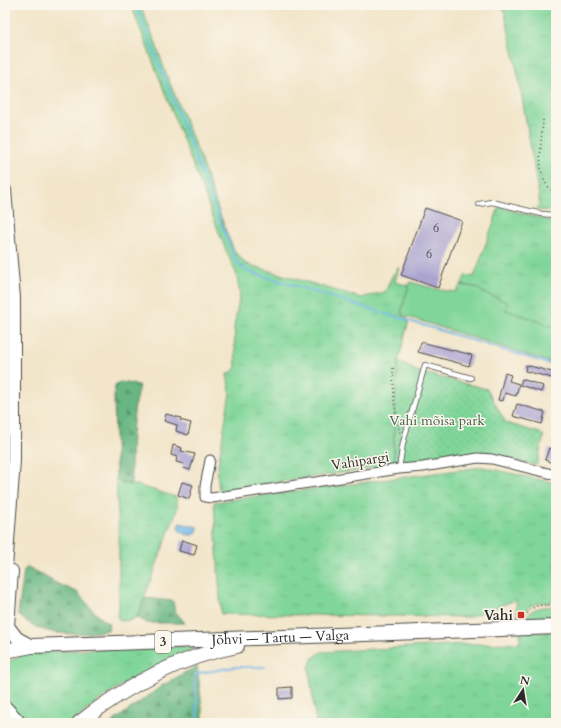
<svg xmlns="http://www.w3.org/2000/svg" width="561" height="728" font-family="Cardo,serif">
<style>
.grass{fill:url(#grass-tufts);stroke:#568062}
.forest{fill:url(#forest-firs);stroke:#4a7156}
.park{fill:url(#park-dots);stroke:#568062}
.garden{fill:#80d69a;stroke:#568062}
.water{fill:url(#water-ripples);stroke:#4c7088}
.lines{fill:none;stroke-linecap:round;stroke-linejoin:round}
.stream{stroke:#6db5e5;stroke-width:2}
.building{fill:#aba4d0}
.service-casing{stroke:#494743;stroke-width:6}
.minor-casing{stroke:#494743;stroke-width:11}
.secondary-casing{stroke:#494743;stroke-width:14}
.trunk-casing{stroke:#494743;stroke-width:16}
.path{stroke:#494743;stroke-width:1.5;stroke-dasharray:1 3;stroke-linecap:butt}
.service{stroke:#fff;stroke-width:4.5}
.minor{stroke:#fff;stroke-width:9}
.secondary{stroke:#fff;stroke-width:12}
.trunk{stroke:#fff;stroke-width:14}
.poi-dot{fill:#c8321e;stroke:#fbf7ec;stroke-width:1.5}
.labels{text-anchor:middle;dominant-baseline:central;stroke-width:3;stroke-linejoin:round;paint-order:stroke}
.number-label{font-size:12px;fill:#4b4954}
.shield{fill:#fbf7ec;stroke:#696865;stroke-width:1}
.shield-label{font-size:13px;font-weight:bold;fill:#2b2b2b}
.park-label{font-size:14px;fill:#445e4c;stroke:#fbf7ec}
.street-label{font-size:14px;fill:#2b2b2b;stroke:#fbf7ec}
.poi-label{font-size:14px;font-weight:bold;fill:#2b2b2b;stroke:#fbf7ec;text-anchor:end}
</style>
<defs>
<pattern id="grass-tufts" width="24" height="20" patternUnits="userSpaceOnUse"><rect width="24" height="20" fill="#80d69a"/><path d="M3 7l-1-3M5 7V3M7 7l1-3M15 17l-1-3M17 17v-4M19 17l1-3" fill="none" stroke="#6fb885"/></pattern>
<pattern id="forest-firs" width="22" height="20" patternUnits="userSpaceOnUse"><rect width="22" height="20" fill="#68b782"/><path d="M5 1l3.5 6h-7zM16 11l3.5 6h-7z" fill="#56956b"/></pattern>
<pattern id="park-dots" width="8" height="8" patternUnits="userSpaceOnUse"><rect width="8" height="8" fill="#80d69a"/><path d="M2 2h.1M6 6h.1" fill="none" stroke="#6fb885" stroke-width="1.8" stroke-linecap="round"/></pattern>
<pattern id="water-ripples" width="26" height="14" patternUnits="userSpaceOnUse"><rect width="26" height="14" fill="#6db5e5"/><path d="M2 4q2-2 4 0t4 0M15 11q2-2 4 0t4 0" fill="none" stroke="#5a93ba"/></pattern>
</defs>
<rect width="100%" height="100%" fill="#fbf7ec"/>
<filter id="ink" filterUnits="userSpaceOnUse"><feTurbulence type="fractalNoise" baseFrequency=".025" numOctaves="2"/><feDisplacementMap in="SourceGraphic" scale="8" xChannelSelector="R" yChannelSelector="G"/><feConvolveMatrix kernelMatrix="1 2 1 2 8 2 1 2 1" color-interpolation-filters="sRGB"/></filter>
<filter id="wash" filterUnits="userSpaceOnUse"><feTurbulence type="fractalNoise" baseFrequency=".012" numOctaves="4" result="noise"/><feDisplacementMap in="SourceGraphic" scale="16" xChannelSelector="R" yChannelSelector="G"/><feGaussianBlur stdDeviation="0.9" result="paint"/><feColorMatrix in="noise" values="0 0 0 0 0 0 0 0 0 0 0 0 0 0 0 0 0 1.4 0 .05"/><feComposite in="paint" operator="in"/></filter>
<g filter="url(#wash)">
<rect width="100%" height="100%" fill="#f2e5c9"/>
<path class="grass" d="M131 5H140L155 41 165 71 198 152 227 234 235 252 246 264 361 298 385 292 392 276 399 267 395 282 409 286 402 309V315L409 320 398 362 394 422V465L219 491 217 472 230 392 227 374 232 372 236 367 234 327 240 294 236 273 225 248Z
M502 5H556V210C549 209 542 212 536 209L539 205V196L519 80 505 14Z
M499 207 547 220H556V328L535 320 505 310 507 302 484 293 475 287 461 285 466 275 474 277Z
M482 467 556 483V602C543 603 529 601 524 615L517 616 516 600 469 617 221 614 214 502Z
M116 478 120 483 137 485 176 497 178 507 137 617 131 620 121 621 117 617 119 608V539Z
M556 606V618H527C531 606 546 607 556 606Z
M520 632H556V723H316L309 668 312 659 321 652 465 644 520 643Z
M194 646 195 647 194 649C150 667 107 690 72 723H26L15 711 5 697V666L11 660 28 653 119 648Z"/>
<path class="forest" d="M121 382 139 385C131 417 131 451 131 484L120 483 116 478 114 397 115 386Z
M28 567 58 584 77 592 99 617 109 624 108 630C85 635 51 637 31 624 26 622 22 618 18 614L24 570Z
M144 598 173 601 175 611 185 623H147L137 617Z
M197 666 204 723H111L163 685Z"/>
<path class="park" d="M398 362 419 372 487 389 506 423 540 433 544 436 537 464 533 465 500 457 412 465H394V422Z"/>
<path class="garden" d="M410 282 440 290 456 292 461 285 475 287 484 293 507 302 506 310 535 320 556 328V364L402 315V309Z"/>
<path class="water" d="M180 523 198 527 197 532 193 535C187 535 180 534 178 527Z"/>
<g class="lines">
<path class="stream" d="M136 5 235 259 240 266 250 272 556 366
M198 723 195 674 235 667H265"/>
</g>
<g id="blocks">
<path class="building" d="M425 208 462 221 438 288 401 275Z
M421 342 472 355 469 366 418 352Z
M526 365 556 373V379L525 371Z
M505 373 511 375 509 381 519 384 516 396 505 393 503 401 498 400Z
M522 379 543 386 541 392 520 385Z
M517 404 545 412 542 424 513 416Z
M166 414 181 418 180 420 191 423 188 435 176 431 177 425 164 421Z
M173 445 182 448 181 451 195 454 190 470 183 468 184 464 176 462 177 457 171 455Z
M549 448 556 450V464L545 460Z
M182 482 193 485 189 499 178 495Z
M182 540 197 545 194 555 179 551Z
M292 687V698L279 699V688Z"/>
</g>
</g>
<g filter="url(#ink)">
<use href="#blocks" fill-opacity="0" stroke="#494743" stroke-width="1"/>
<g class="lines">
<defs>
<path id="service" d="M479 204 492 202 542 214 556 215
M399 469 403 443 425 365 471 378"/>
<path id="minor" d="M210 460 205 486V497L212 498 399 469 423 467 478 458 492 459 556 475"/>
<path id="secondary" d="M5 190 14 298V461L5 581
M12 571 8 626 17 638 32 646"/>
<g id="trunk">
<path id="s1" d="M5 651 32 646 556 627"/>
<path d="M5 708 19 723"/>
<path d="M79 723C126 686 178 657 237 646"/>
</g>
</defs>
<use href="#service" class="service-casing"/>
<use href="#minor" class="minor-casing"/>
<use href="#secondary" class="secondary-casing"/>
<use href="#trunk" class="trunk-casing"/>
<path class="path" d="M543 120C542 142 533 181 556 193
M393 368 394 400 400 434
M525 617C533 603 542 605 556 605"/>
<use href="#service" class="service"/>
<use href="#minor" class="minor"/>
<use href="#secondary" class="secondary"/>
<use href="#trunk" class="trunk"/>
</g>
</g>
<rect class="poi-dot" x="517" y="611" width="8" height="8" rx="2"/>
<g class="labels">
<g class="number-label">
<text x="436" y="228">6</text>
<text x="429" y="254">6</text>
</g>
<rect class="shield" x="155" y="631" width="16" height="22" rx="3"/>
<g class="shield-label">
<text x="163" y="642">3</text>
</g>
<g class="park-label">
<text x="437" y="420">Vahi mõisa park</text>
</g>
<g class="street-label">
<text transform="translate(360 461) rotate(-9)">Vahipargi</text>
<text stroke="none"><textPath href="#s1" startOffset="276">Jõhvi — Tartu — Valga</textPath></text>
</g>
<g class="poi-label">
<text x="513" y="615">Vahi</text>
</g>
</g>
<rect width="561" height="728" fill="none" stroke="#fbf7ec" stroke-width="20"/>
<g transform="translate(523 690) rotate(12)" stroke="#fbf7ec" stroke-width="3" paint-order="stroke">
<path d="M0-3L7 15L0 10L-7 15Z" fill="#2b2b2b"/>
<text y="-6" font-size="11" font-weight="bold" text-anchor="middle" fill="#2b2b2b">N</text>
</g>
</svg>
